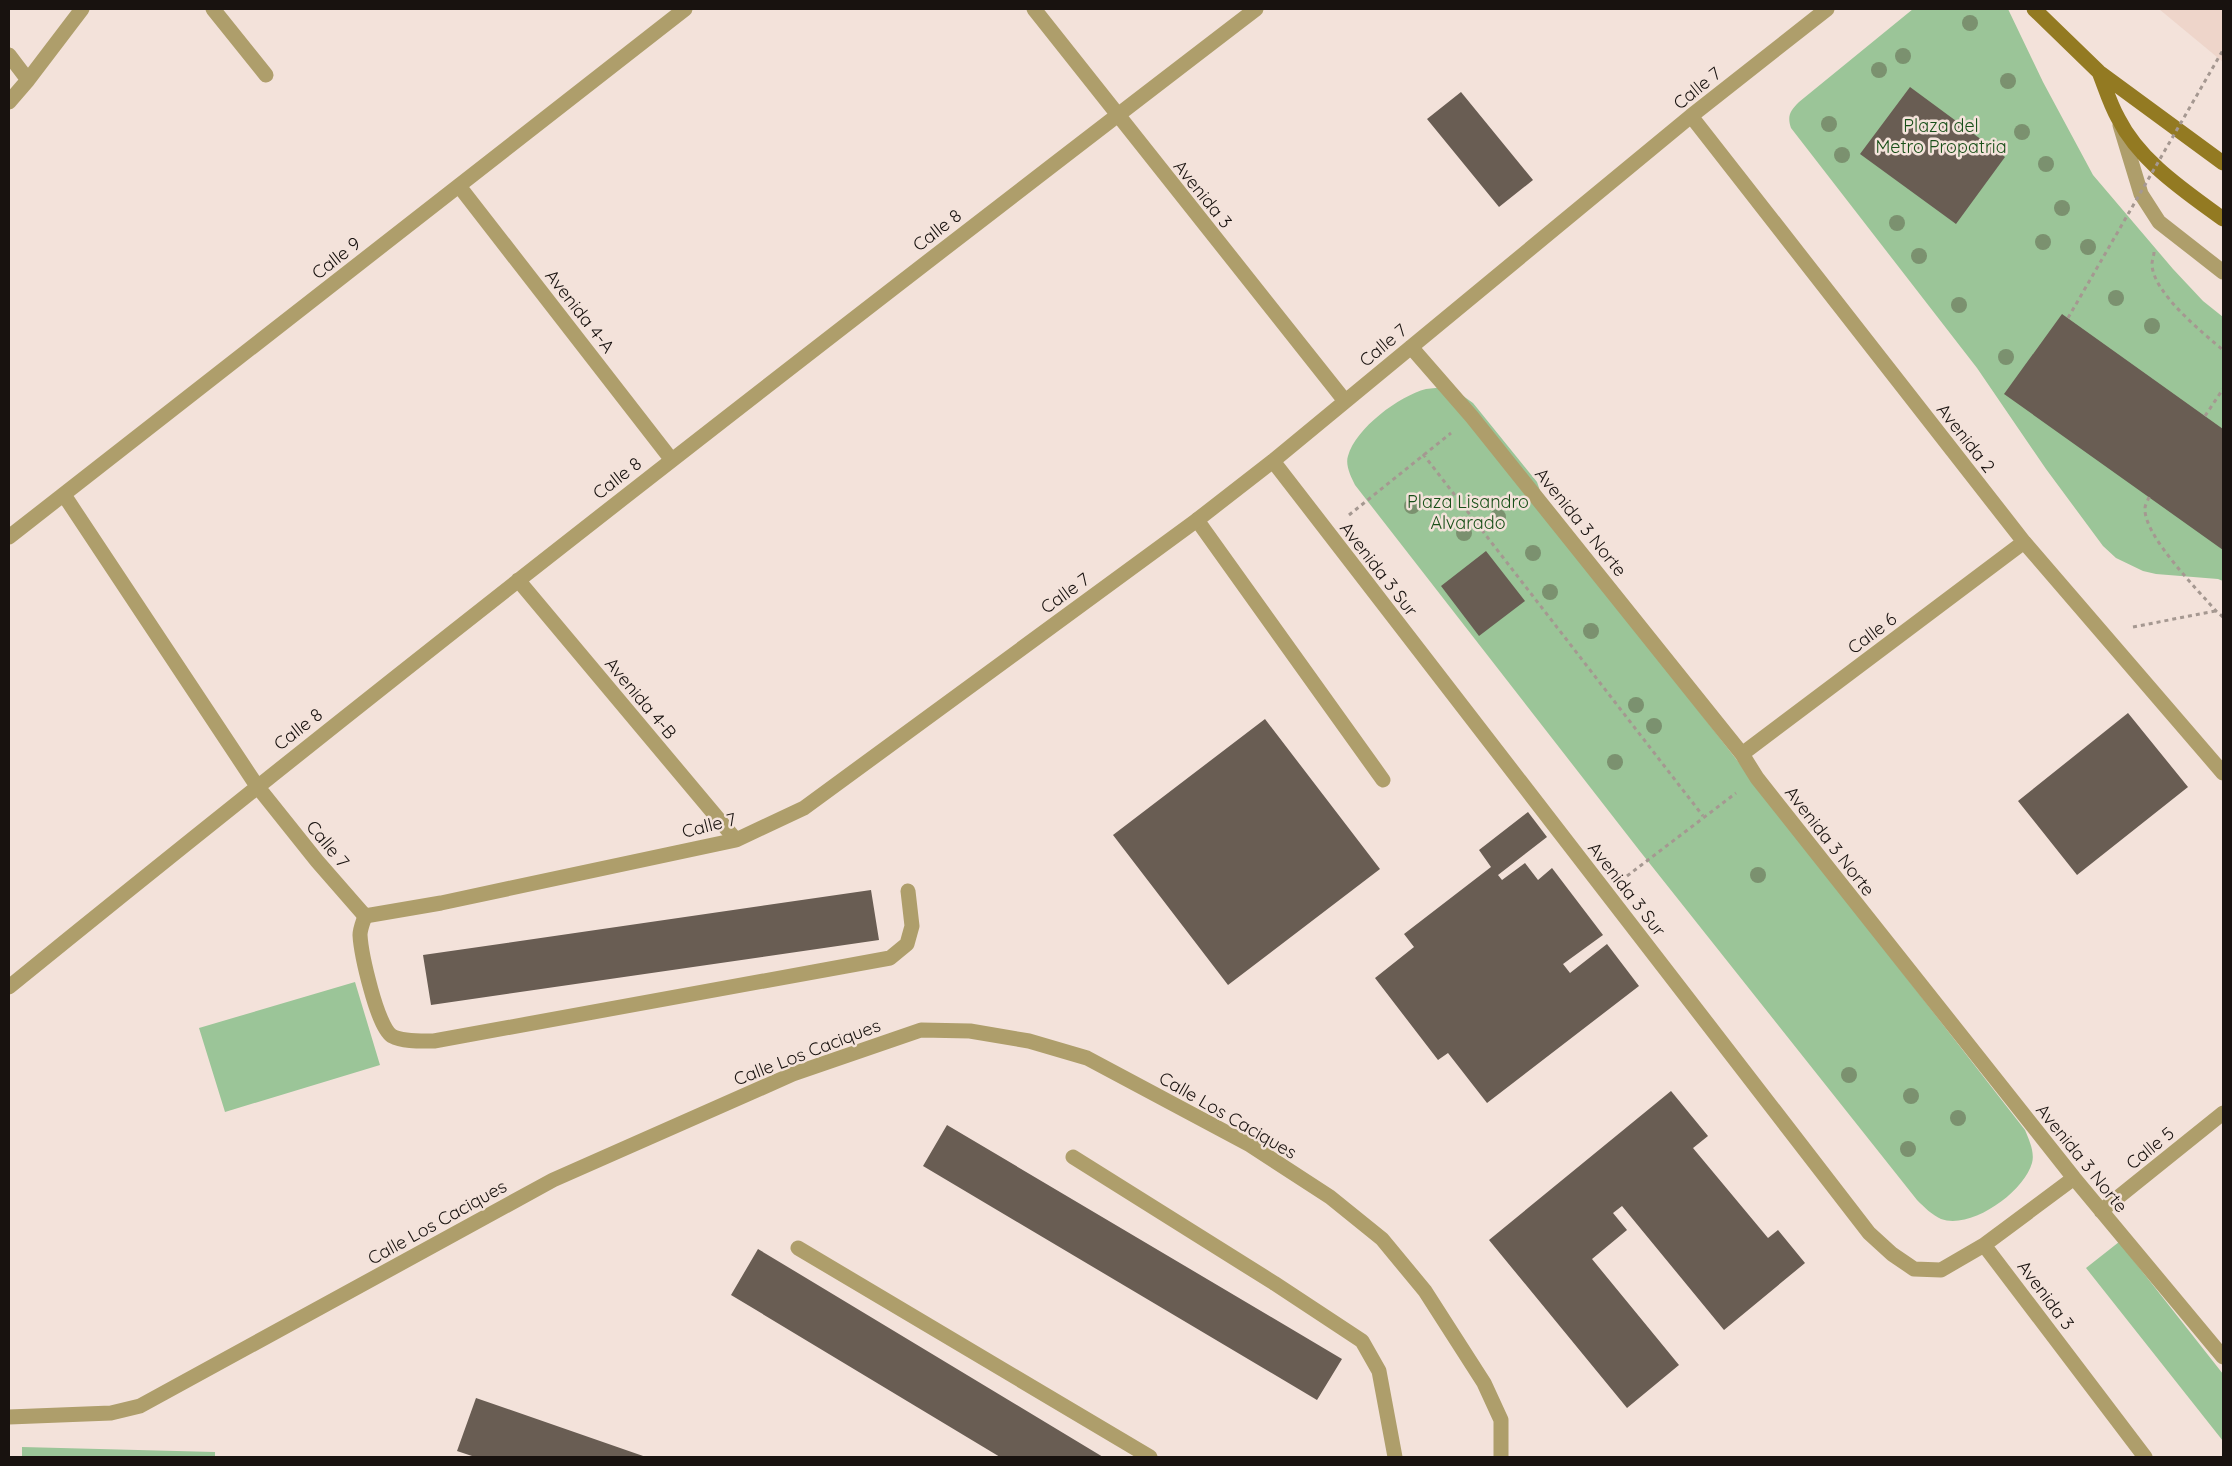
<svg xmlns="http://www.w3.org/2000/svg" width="2232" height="1466" font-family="Quicksand,sans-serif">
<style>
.built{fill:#eed5ca}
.green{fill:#9bc598}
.building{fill:#695d53}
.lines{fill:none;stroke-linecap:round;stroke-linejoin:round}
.path{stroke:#a59891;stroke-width:3;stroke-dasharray:4 4;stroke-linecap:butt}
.lane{stroke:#ae9e6b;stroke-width:15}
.street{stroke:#ae9e6b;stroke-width:15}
.secondary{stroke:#937a22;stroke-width:15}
.path-bridge{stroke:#a59891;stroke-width:3;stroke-dasharray:4 4;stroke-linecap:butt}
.tree{fill:#7b916f}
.labels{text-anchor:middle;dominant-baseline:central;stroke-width:5;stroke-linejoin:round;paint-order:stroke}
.street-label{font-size:18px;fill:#18120f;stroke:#f3e2da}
.park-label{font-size:18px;fill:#184f18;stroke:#f3e2da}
</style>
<rect width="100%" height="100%" fill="#f3e2da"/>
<path class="built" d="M2159 9H2223V62Z"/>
<path class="green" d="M1913 9H2008L2043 82 2093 175 2173 269 2203 301 2223 317V581L2218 579 2156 574 2143 571 2116 558 2103 546 2046 469 1977 368 1791 128C1787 116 1790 111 1799 102Z
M1445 387 1459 393 1473 403 1537 482 1550 520 2025 1130C2029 1140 2035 1152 2032 1163 2024 1192 1971 1230 1941 1219 1932 1215 1924 1207 1917 1200L1639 850 1355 485C1351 477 1345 465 1348 456 1356 428 1399 396 1426 389 1432 388 1439 388 1445 387Z
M355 982 380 1065 225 1112 199 1028Z
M2119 1242 2223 1374V1441L2086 1268Z
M22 1447 215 1452V1457H22Z"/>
<path class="building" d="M1910 87 2005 157 1956 224 1860 154Z
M1461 92 1533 180 1499 207 1427 119Z
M2062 314 2223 429V550L2004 394Z
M1486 551 1525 601 1479 636 1441 586Z
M2128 713 2188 787 2077 875 2018 801Z
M1265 719 1380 869 1228 985 1113 835Z
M1528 812 1547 837 1498 875 1502 880 1525 863 1538 880 1552 868 1603 935 1563 964 1570 973 1607 944 1639 986 1487 1103 1448 1053 1438 1060 1375 978 1414 947 1404 934 1491 867 1479 850Z
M871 890 879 940 431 1005 423 955Z
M1671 1091 1708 1136 1693 1148 1768 1238 1778 1230 1805 1263 1724 1330 1622 1206 1613 1213 1627 1230 1592 1259 1679 1365 1627 1408 1489 1240Z
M947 1125 1342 1359 1317 1400 923 1166Z
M758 1249 1103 1457H1000L731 1295Z
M476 1398 646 1457H475L457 1451Z"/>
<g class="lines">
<path class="path" d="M2154 252C2154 256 2152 260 2152 264 2152 292 2203 333 2223 350
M2205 416 2223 389
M1423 454 1703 816
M2149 497C2148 500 2145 505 2145 508 2143 535 2198 590 2216 611L2223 617
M1349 515 1451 433
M2133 627 2215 611
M1627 876 1736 793"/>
<path class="lane" d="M1197 520 1383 780
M365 916C363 922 360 929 360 935 361 953 377 1027 392 1036 403 1042 422 1041 434 1041L890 958 907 944 912 926 908 891
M1073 1157 1274 1283 1362 1341 1379 1371 1395 1457
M798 1248 1150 1457"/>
<path class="street" d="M213 9 266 75
M1034 9 1345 401
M9 55 28 80
M9 102 28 80 82 9
M1691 116 2024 542 2223 773
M2120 125 2141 194 2159 222 2223 272
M459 186 671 459
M1411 347 1472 417 1742 754 1757 778 2074 1178 2223 1357
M1273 461 1869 1233 1892 1254 1914 1269 1941 1270 1984 1245 2074 1178
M64 495 257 786 317 861 365 916 441 903 736 840 804 808 1197 520 1273 461 1691 116 1827 9
M9 537 685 9
M518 580 736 840
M1742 754 2024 542
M9 987C419 654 836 331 1256 9
M2101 1211 2223 1113
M1984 1245 2145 1457
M9 1417 111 1413 140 1406 553 1180 793 1074 921 1030 970 1031 1029 1041 1087 1058 1250 1145 1330 1197 1382 1239 1425 1291 1484 1383 1501 1420V1457"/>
<path class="secondary" d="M2034 9 2099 72 2223 163
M2099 72C2105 87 2110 104 2118 118 2140 162 2185 191 2223 219"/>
<path class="path-bridge" d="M2068 318 2223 50"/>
</g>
<g class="tree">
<circle cx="1970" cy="23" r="8"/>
<circle cx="1903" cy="56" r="8"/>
<circle cx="1879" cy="70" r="8"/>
<circle cx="2008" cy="81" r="8"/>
<circle cx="1829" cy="124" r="8"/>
<circle cx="2022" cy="132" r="8"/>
<circle cx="1842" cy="155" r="8"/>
<circle cx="2046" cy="164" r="8"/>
<circle cx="2062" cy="208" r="8"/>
<circle cx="1897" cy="223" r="8"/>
<circle cx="2043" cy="242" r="8"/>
<circle cx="2088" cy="247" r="8"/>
<circle cx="1919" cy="256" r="8"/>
<circle cx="2116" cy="298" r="8"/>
<circle cx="1959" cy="305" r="8"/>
<circle cx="2152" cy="326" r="8"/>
<circle cx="2006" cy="357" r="8"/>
<circle cx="1412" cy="506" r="8"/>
<circle cx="1498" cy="517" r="8"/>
<circle cx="1464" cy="533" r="8"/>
<circle cx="1533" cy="553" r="8"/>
<circle cx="1550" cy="592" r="8"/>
<circle cx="1591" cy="631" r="8"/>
<circle cx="1636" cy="705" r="8"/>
<circle cx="1654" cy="726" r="8"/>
<circle cx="1615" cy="762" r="8"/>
<circle cx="1758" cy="875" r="8"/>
<circle cx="1849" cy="1075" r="8"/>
<circle cx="1911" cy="1096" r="8"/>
<circle cx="1958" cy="1118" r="8"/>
<circle cx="1908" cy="1149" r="8"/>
</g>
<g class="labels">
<g class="street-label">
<text transform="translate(1697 88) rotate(-39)">Calle 7</text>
<text transform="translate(1203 194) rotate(51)">Avenida 3</text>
<text transform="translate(937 230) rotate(-38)">Calle 8</text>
<text transform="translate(336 258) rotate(-38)">Calle 9</text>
<text transform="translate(580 311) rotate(52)">Avenida 4-A</text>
<text transform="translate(1383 345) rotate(-40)">Calle 7</text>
<text transform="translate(1966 438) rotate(52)">Avenida 2</text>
<text transform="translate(617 478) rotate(-38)">Calle 8</text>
<text transform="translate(1581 522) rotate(51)">Avenida 3 Norte</text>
<text transform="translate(1379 569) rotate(52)">Avenida 3 Sur</text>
<text transform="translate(1065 593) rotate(-36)">Calle 7</text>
<text transform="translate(1872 633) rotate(-37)">Calle 6</text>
<text transform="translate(641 698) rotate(50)">Avenida 4-B</text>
<text transform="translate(298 729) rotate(-38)">Calle 8</text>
<text transform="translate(709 825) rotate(-14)">Calle 7</text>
<text transform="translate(1830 841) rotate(52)">Avenida 3 Norte</text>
<text transform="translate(328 844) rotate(50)">Calle 7</text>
<text transform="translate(1627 889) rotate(52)">Avenida 3 Sur</text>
<text transform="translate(807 1052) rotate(-21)">Calle Los Caciques</text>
<text transform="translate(1228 1115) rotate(30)">Calle Los Caciques</text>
<text transform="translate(2150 1148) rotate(-39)">Calle 5</text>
<text transform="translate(2082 1158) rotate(51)">Avenida 3 Norte</text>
<text transform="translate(437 1222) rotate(-29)">Calle Los Caciques</text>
<text transform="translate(2046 1295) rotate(53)">Avenida 3</text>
</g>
<g class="park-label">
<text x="1941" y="125">Plaza del<tspan x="1941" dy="21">Metro Propatria</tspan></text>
<text x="1468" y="501">Plaza Lisandro<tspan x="1468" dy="21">Alvarado</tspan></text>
</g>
</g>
<rect width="2232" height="1466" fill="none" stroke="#18120f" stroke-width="20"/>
</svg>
